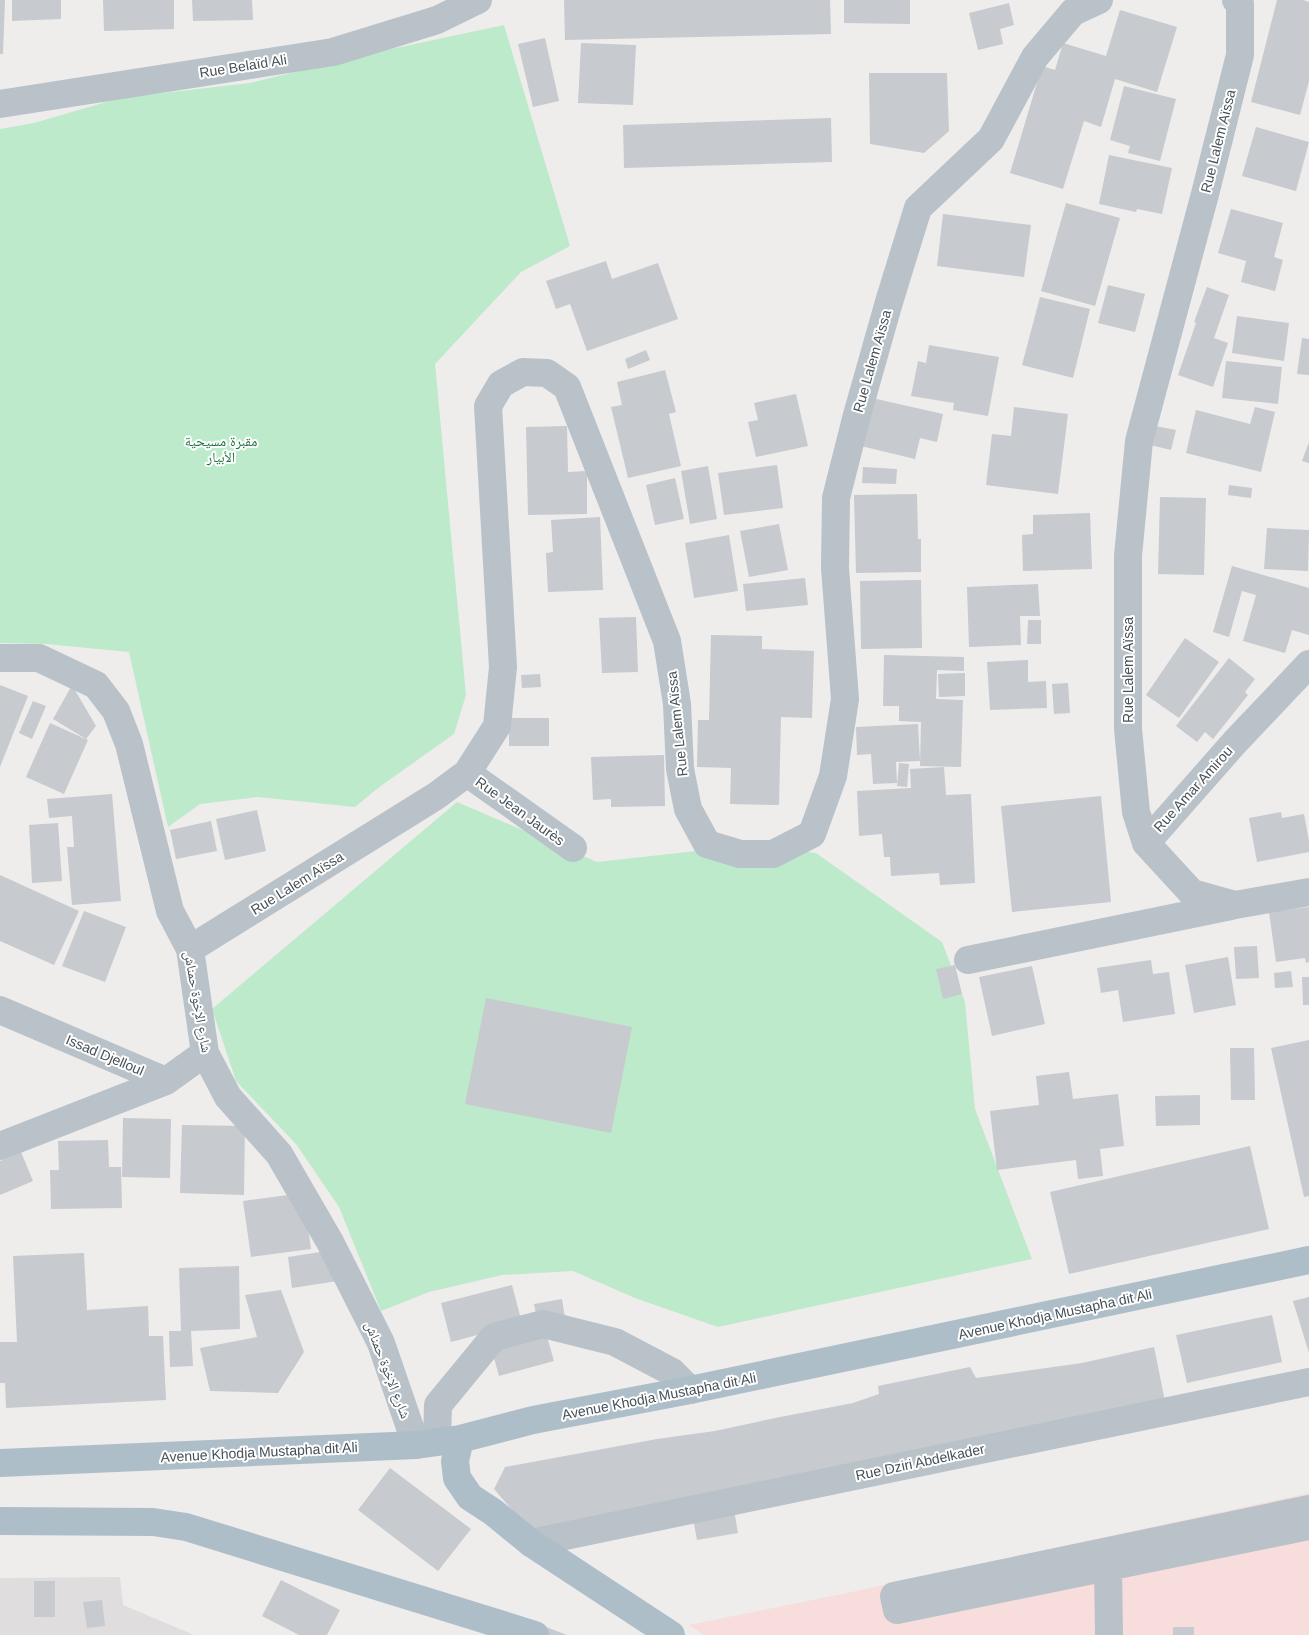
<svg xmlns="http://www.w3.org/2000/svg" width="1309" height="1635" font-family="Arial,'Noto Naskh Arabic',sans-serif">
<style>
.education{fill:#dfdddd}
.medical{fill:#f8dddd}
.green{fill:#bdeaca}
.building{fill:#c7cace}
.lines{fill:none;stroke-linecap:round;stroke-linejoin:round}
.minor{stroke:#b8c2c8;stroke-width:28}
.major{stroke:#adbec9;stroke-width:28}
.labels{text-anchor:middle;dominant-baseline:central;stroke-width:4;stroke-linejoin:round;paint-order:stroke}
.street-label{font-size:14px;fill:#465158;stroke:#fff}
.park-label{font-size:14px;fill:#1e7241;stroke:#fff}
</style>
<rect width="100%" height="100%" fill="#efecec"/>
<path class="education" d="M120 1577 123 1605 194 1635H0V1578Z"/>
<path class="medical" d="M1309 1493V1635H704L689 1625 847 1593Z"/>
<path class="green" d="M504 25 570 246 521 272 435 364 466 695 454 734 378 788 355 807 258 797 200 804 168 827 129 652 46 644 0 643V129L34 123 120 98 250 83 377 52Z
M457 802 597 862 751 845 816 853 942 942 965 1002 975 1109 1032 1259 718 1327 635 1298 573 1271 502 1275 429 1292 381 1311 339 1207 296 1144 236 1081 212 1009Z"/>
<path class="building" d="M0 0H5L3 54H0Z
M12 0H61V19L12 21Z
M103 0H174V29L104 31Z
M192 0H252L253 20 193 21Z
M564 0H830L831 34 565 40Z
M844 0H910V24L844 23Z
M1277 0H1303L1309 2V81L1300 115 1251 102Z
M1009 3 1014 25 1000 29 1003 44 978 50 969 13Z
M1120 10 1177 27 1157 92 1115 79 1101 127 1084 121 1063 189 1010 173 1042 66 1055 70 1063 43 1106 56Z
M545 38 559 101 533 107 518 44Z
M581 43 636 45 633 105 578 103Z
M869 73H947L949 131 924 153 870 144Z
M1124 86 1176 99 1160 161 1128 153 1130 146 1110 140Z
M831 118 832 162 624 168 623 125Z
M1256 127 1309 142 1296 191 1242 176Z
M1109 155 1172 168 1162 214 1137 209 1136 212 1099 204Z
M1066 203 1120 218 1095 306 1041 291Z
M1231 209 1283 223 1274 257 1283 260 1275 291 1241 282 1246 261 1218 253Z
M943 214 1031 225 1024 277 937 266Z
M606 261 612 279 658 263 678 319 587 351 570 304 556 309 546 281Z
M1108 285 1145 294 1135 332 1098 323Z
M1207 287 1229 295 1214 338 1228 343 1213 387 1178 375 1196 323 1194 322Z
M1040 297 1090 309 1073 378 1022 365Z
M1237 316 1289 323 1284 361 1232 353Z
M1302 338 1309 339V375L1297 374Z
M929 345 999 357 988 416 953 410 954 403 911 396 918 361 926 363Z
M646 350 650 360 628 369 625 359Z
M1226 361 1282 367 1278 404 1222 398Z
M665 370 676 412 669 414 681 466 628 478 611 407 622 405 617 382Z
M796 394 808 446 756 457 748 422 758 420 754 403Z
M872 398 943 414 937 442 920 438 915 459 861 446Z
M1014 407 1068 414 1058 494 986 485 992 434 1011 436Z
M1255 407 1275 412 1261 472 1186 453 1196 410 1250 424Z
M567 426 568 472 587 471V514L528 515 526 427Z
M1155 426 1176 430 1171 450 1150 445Z
M1309 442V463L1302 461Z
M777 465 783 508 724 515 718 473Z
M708 466 717 519 690 524 681 471Z
M863 467 897 469 896 484 862 483Z
M675 478 684 519 655 525 646 485Z
M1229 485 1252 488 1251 498 1228 495Z
M917 494 918 539H921V572L856 573 854 495Z
M1160 497 1206 498 1204 575 1158 574Z
M1090 513 1092 569 1023 571 1022 535 1033 534V515Z
M600 517 603 590 548 592 546 553 553 552 551 520Z
M779 524 788 570 749 577 740 531Z
M1267 528 1309 530 1308 571 1264 569Z
M729 535 738 591 694 598 685 543Z
M1232 566 1309 588V635L1292 630 1285 653 1243 641 1256 595 1242 591 1229 637 1213 632Z
M805 578 808 605 746 611 743 584Z
M921 580 922 648 861 649 860 581Z
M1038 584 1040 616H1020L1021 645 969 647 967 587Z
M636 617 638 672 602 673 599 618Z
M1028 620H1041V644H1027Z
M711 635 762 636V649L814 651 812 718 781 717 779 805 730 804 731 768 697 767 698 720H709Z
M1185 638 1219 662 1179 718 1146 695Z
M884 655 964 657V671L937 670 936 699 963 700 961 767 920 766 921 722 899 721V706H883Z
M1229 658 1255 679 1245 692 1248 695 1213 739 1205 732 1197 742 1176 726Z
M1028 660V682L1046 681 1047 708 990 710 987 662Z
M965 673V696L939 697 938 674Z
M540 674 541 687 522 688 521 675Z
M1068 683 1070 713 1054 714 1052 684Z
M0 685 28 696 0 767Z
M72 685 96 726 86 739 53 719Z
M33 701 46 706 32 739 19 733Z
M509 718H549V746H509Z
M50 723 88 740 64 794 26 777Z
M918 724 920 761 896 762 897 783 873 784 871 754 857 755 856 727Z
M664 755 665 806 611 807V799L593 800 591 757Z
M899 763 909 764 907 787 897 786Z
M944 767 946 795 971 794 975 883 940 885 939 873 891 876 890 857H884L882 834 859 836 857 791 911 788 910 769Z
M112 794 121 901 72 905 67 847H74L72 816 49 818 47 799Z
M1101 796 1111 902 1012 912 1001 806Z
M257 810 266 851 225 860 216 819Z
M1281 812 1282 818 1304 814 1309 841V852L1257 862 1249 818Z
M211 821 217 851 176 859 170 830Z
M58 823 62 881 32 883 29 825Z
M0 875 79 911 54 965 0 941Z
M1309 907V962L1306 963 1305 958 1276 962 1269 912Z
M84 911 126 927 105 982 62 966Z
M1257 946 1259 978 1236 979 1234 947Z
M1228 957 1236 1005 1194 1013 1185 965Z
M1151 960 1153 974 1169 972 1175 1014 1123 1022 1118 990 1101 993 1097 968Z
M955 965 962 994 943 999 936 969Z
M1032 966 1045 1024 992 1036 979 977Z
M1291 971 1293 987 1275 988 1274 973Z
M1302 977H1309V1005H1303Z
M486 998 632 1027 611 1133 465 1104Z
M1309 1040V1196L1304 1197 1271 1048Z
M1230 1048H1254L1255 1100H1231Z
M1069 1072 1073 1099 1118 1094 1124 1146 1100 1149 1103 1176 1078 1179 1076 1160 997 1170 990 1111 1039 1105 1036 1076Z
M1200 1095V1125L1156 1126 1155 1096Z
M123 1118 171 1119 170 1178 122 1177Z
M182 1125 245 1126 244 1195 180 1193Z
M108 1140 109 1167H121L122 1208 51 1209 50 1170H59L58 1141Z
M1250 1146 1269 1229 1069 1274 1050 1192Z
M21 1152 33 1181 0 1195V1161Z
M303 1193 311 1249 251 1257 243 1201Z
M333 1250 338 1281 292 1288 288 1257Z
M84 1253 87 1310 148 1306 149 1336H163L166 1400 6 1408 5 1383H0V1342H17L13 1256Z
M239 1266 240 1329 191 1331 193 1366 170 1367 169 1331H181L179 1268Z
M512 1285 522 1323 451 1342 441 1303Z
M281 1290 304 1352 278 1393 210 1391 200 1348 257 1337 245 1295Z
M1309 1297V1353L1293 1301Z
M562 1299 565 1318 538 1323 534 1304Z
M1272 1315 1282 1362 1187 1383 1176 1335Z
M546 1333 554 1361 499 1376 491 1347Z
M1154 1347 1166 1406 532 1533 494 1489 505 1467 657 1439 715 1431 775 1418 853 1403 879 1394 878 1386 970 1367 976 1378 1082 1363Z
M390 1468 471 1529 438 1571 358 1510Z
M733 1504 738 1533 697 1540 692 1513Z
M281 1580 340 1610 327 1635H299L262 1616Z
M34 1581H55V1617H34Z
M102 1600 105 1626 87 1628 83 1602Z
M538 1624 567 1635H534Z
M1173 1627H1194V1635H1173Z"/>
<g class="lines">
<path class="minor" d="M1236 0 1240 4V55L1205 194 1139 441 1128 556V729L1136 812 1146 843 1192 893 1235 905 1309 892
M0 104 333 52 437 20 478 0
M0 658H39L96 685 116 711 129 744 170 911 190 949 205 1053 228 1097 279 1154 330 1242 381 1343 416 1445
M467 773 573 848
M1146 843 1235 742 1309 664
M190 949 436 796 467 773 497 726 503 667 488 406 501 384 523 372 547 373 567 387 667 641 677 704 680 769 688 809 707 844 740 854H773L812 834 833 776 845 699 835 568 836 498 857 415 889 302 918 208 991 139 1035 57 1073 12 1099 0
M968 960 1231 906
M0 1010 166 1081 205 1053
M0 1146 166 1081
M437 1441 438 1405 494 1337 543 1324 615 1342 672 1372 690 1390
M1309 1509 894 1596 897 1610 1309 1526
M531 1543 1309 1382
M1108 1567 1109 1635"/>
<path class="major" d="M460 1439 455 1461 457 1478 470 1497 493 1512 531 1543 671 1635
M0 1463 416 1445 460 1439 533 1420 690 1390 1309 1260
M0 1521 153 1522 186 1527 535 1635"/>
</g>
<g class="labels">
<g class="street-label">
<text transform="translate(243 66) rotate(-9)">Rue Belaïd Ali</text>
<text transform="translate(1218 141) rotate(-76)">Rue Lalem Aïssa</text>
<text transform="translate(872 361) rotate(-74)">Rue Lalem Aïssa</text>
<text transform="translate(1128 670) rotate(-90)">Rue Lalem Aïssa</text>
<text transform="translate(677 724) rotate(-96)">Rue Lalem Aïssa</text>
<text transform="translate(1193 789) rotate(-48)">Rue Amar Amirou</text>
<text transform="translate(520 811) rotate(36)">Rue Jean Jaurès</text>
<text transform="translate(297 883) rotate(-32)">Rue Lalem Aïssa</text>
<text transform="translate(198 1002) rotate(80)">شارع الإخوة حمناش</text>
<text transform="translate(105 1055) rotate(23)">Issad Djelloul</text>
<text transform="translate(1055 1314) rotate(-12)">Avenue Khodja Mustapha dit Ali</text>
<text transform="translate(388 1370) rotate(69)">شارع الإخوة حمناش</text>
<text transform="translate(659 1396) rotate(-11)">Avenue Khodja Mustapha dit Ali</text>
<text transform="translate(259 1452) rotate(-3)">Avenue Khodja Mustapha dit Ali</text>
<text transform="translate(920 1462) rotate(-12)">Rue Dziri Abdelkader</text>
</g>
<g class="park-label">
<text x="221" y="441">مقبرة مسيحية<tspan x="221" dy="16">الأبيار</tspan></text>
</g>
</g>
</svg>
